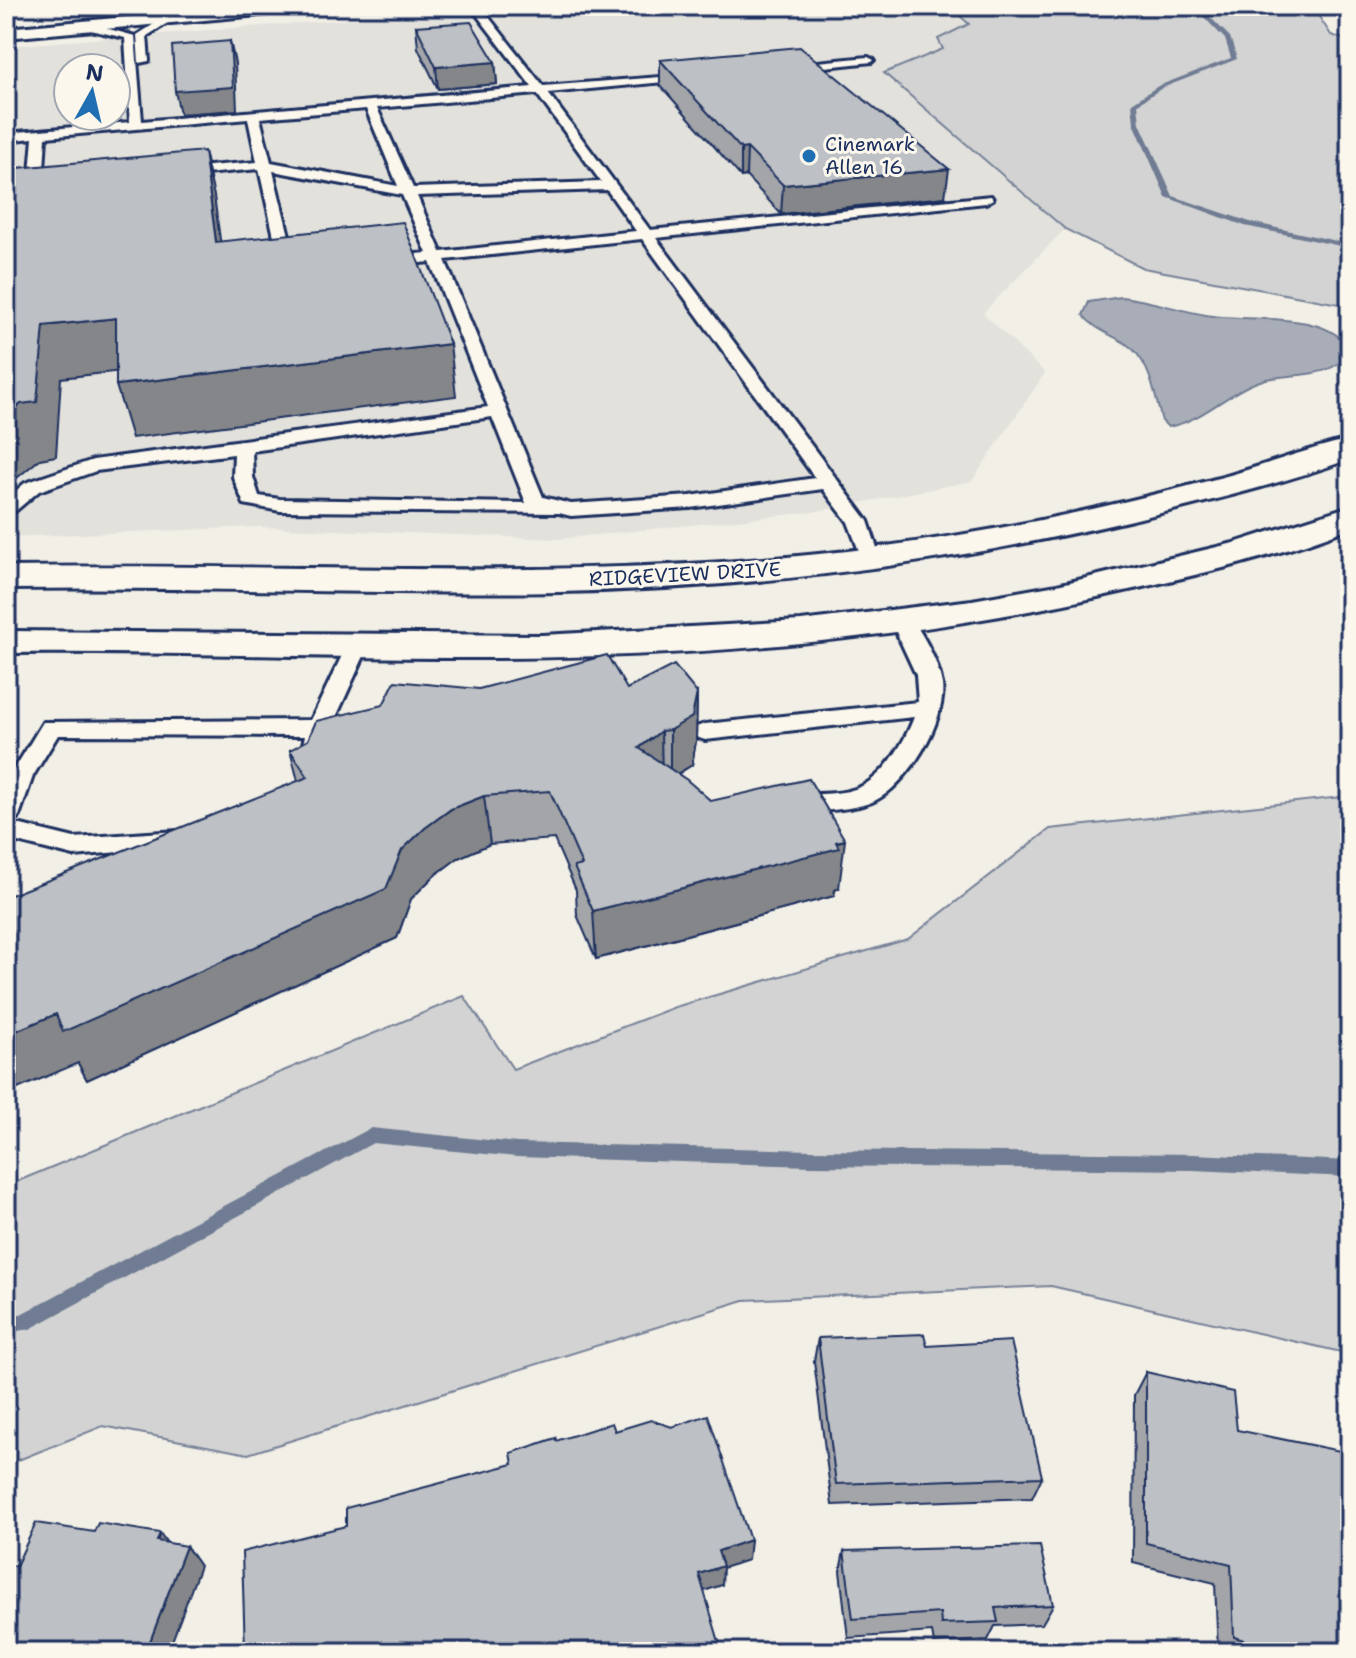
<svg xmlns="http://www.w3.org/2000/svg" width="1356" height="1658" font-family="'Shantell Sans',sans-serif">
<style>
.built{fill:#e2e1dc;fill-rule:evenodd}
.green{fill:#d2d3d2;stroke:#768198;stroke-width:2}
.water{fill:#a9adb7;stroke:#707b93;stroke-width:2}
.lines{fill:none;stroke-linecap:round;stroke-linejoin:round}
.stream{fill:#707b93;fill-rule:evenodd}
.lane-casing{stroke:#1b2f5e;stroke-width:6}
.secondary-casing{stroke:#1b2f5e;stroke-width:6}
.lane{fill:#fbf7ec;fill-rule:evenodd}
.secondary{fill:#fbf7ec;fill-rule:evenodd}
.wall{fill:#a3a5a9;stroke:#1b2f5e;stroke-width:2}
.shaded-wall{fill:#848689;stroke:#1b2f5e;stroke-width:2}
.building{fill:#bdc0c4;stroke:#1b2f5e;stroke-width:2}
.poi-dot{fill:#1f6fb2;stroke:#fbf7ec;stroke-width:3}
.labels{text-anchor:middle;dominant-baseline:central;stroke-width:6;stroke-linejoin:round;paint-order:stroke}
.far-poi-label{font-size:20px;fill:#1b2f5e;stroke:#fbf7ec;text-anchor:start}
.far-street-label{font-size:20px;fill:#1b2f5e;stroke:#fbf7ec}
</style>
<rect width="100%" height="100%" fill="#f2efe6"/>
<filter id="ink" filterUnits="userSpaceOnUse"><feTurbulence type="fractalNoise" baseFrequency=".0125" numOctaves="2"/><feDisplacementMap in="SourceGraphic" scale="16" xChannelSelector="R" yChannelSelector="G"/><feConvolveMatrix kernelMatrix="1 2 1 2 8 2 1 2 1" color-interpolation-filters="sRGB"/></filter>
<g filter="url(#ink)">
<path class="built" d="M517 6H938L959 15 969 24 938 39 944 49 884 73 1065 229 983 313 1045 373 972 481 813 512 557 539 260 527 6 537V46ZM68 68H116V116H68Z"/>
<path class="green" d="M938 6H1341L1316 12 1331 35 1350 41V306L1143 268 1065 229 884 73 943 49 938 39 969 24 959 15Z
M1350 796V1354L1051 1286 744 1300 248 1454 103 1426 6 1465V1186L464 996 513 1069 675 1007 908 939 1050 829Z"/>
<path class="water" d="M1121 297C1150 300 1177 310 1206 315 1241 323 1335 308 1349 352 1331 381 1290 372 1263 380 1229 390 1204 421 1168 427L1162 421C1154 394 1151 360 1125 343 1110 334 1094 329 1083 315L1089 302Z"/>
<g class="lines">
<path class="stream" d="M1193 6H1199L1230 37 1237 59 1162 88 1138 104 1140 123 1173 196 1250 222 1350 244V248L1245 226 1166 197 1134 123 1132 103 1158 86 1231 58 1225 39Z
M371 1128 517 1143 812 1150 1193 1154 1350 1161V1177L1193 1170 812 1166 517 1157 373 1143 30 1329 6 1333V1315L21 1314Z"/>
<defs>
<path id="lane" d="M470 6H480L543 86 700 74 702 76 696 79 548 93 650 230 991 196 993 199 986 203 656 238 868 521 881 560 878 564H864L848 522 823 489 690 508 571 516 559 513 280 511 244 504 233 477 234 454 96 471 39 491 13 513 6 515V499L25 483 93 460 488 407 430 262 384 267 376 262 384 257 427 253 402 195 273 171 297 268 289 273 281 268 259 169 173 177 166 173 173 169 257 162 248 119 46 137 43 185 36 189 29 185 33 138 6 141V133L130 122 125 38 82 28V24L86 23 135 36 142 121 532 87ZM537 94 601 182 413 188 377 108ZM366 109 398 186 271 162 260 118ZM607 190 636 231 441 252 417 196ZM642 239 815 478 690 496 571 504 543 497 445 260ZM492 417 526 503 280 499 259 496 253 477 252 451Z
M165 17 174 19 147 36 149 61 139 63 137 35Z
M868 57 874 60 872 62 787 71 781 68 787 65Z
M902 614 910 616C923 635 938 661 942 684 947 721 907 787 872 802 846 812 814 810 786 813L777 810 773 804 777 798 786 795C808 793 835 796 855 789 884 779 904 743 914 717L705 740 696 737 693 732 696 727 705 724 918 702 916 675 891 621Z
M358 638 369 645 331 728 322 758H304L301 752 305 736 58 735 33 776 19 816 13 823 74 838 178 831 187 834 191 840 187 846 74 856 6 839V783L43 722 311 720 347 645Z"/>
<path id="secondary" d="M246 6H312L303 11 6 38V28Z
M1350 439V459C1292 480 1233 495 1173 510 972 561 766 588 559 592 375 595 190 586 6 589V567C297 562 589 585 879 547 994 532 1107 508 1219 478 1263 466 1306 449 1350 439Z
M1350 506V528C1276 557 1198 575 1120 592 902 642 680 659 456 658 306 658 156 651 6 653V631L542 635 801 621 972 600 1057 585 1234 543Z"/>
</defs>
<use href="#lane" class="lane-casing"/>
<use href="#secondary" class="secondary-casing"/>
<use href="#lane" class="lane"/>
<use href="#secondary" class="secondary"/>
</g>
<path class="wall" d="M416 26 495 62 497 84 438 89 418 48Z
M660 60 945 197 781 214 746 176 741 177 660 85Z
M479 689H627L697 693 696 741 692 765 678 774 711 801 839 888 835 890 834 896 596 959 577 915 576 890 554 839 490 844 458 858 434 876 411 899 397 938 87 1080 78 1063 298 781 290 750Z
M818 1338 927 1346 1042 1477 1032 1498 832 1505 814 1361Z
M1146 1372 1350 1652H1218L1215 1583 1133 1563 1134 1395Z
M844 1551 1053 1605 1042 1624 995 1626 988 1640 934 1643 932 1632 848 1638 840 1571Z"/>
<path class="shaded-wall" d="M230 41 235 63 237 110 180 114 175 91Z
M495 62 497 84 438 89 436 67Z
M747 148 746 176 741 177V149Z
M204 151 214 196 227 290 216 242Z
M949 169 945 197 781 214 783 185Z
M116 318 131 370 61 378 56 456 40 459 6 487V416L21 404 44 326Z
M450 344 456 396 132 438 116 385Z
M697 693 696 741 692 765 670 778V730Z
M661 731 662 779 639 748Z
M484 796 490 844 458 858 434 876 411 899 397 938 87 1080 78 1063 6 1094V1035L56 1014 402 850 425 828 451 809Z
M845 840 839 888 835 890 834 896 596 959 593 911Z
M160 1533 174 1553 157 1541Z
M750 1540 748 1560 723 1568 722 1585 698 1593 699 1574 718 1551Z
M186 1546 200 1566 168 1652H146Z"/>
<path class="building" d="M471 22 495 62 436 67 416 26Z
M230 41 233 87 175 91 172 46Z
M800 47 949 169 783 185 747 148 741 149 660 60Z
M204 151 216 242 403 222 450 344 116 385V318L44 326 37 402 21 404 6 416V169Z
M607 655 627 689 674 665 697 693 692 717 670 730 661 731 639 748 687 780 711 801 809 779 845 840 836 842 839 848 593 911 574 867 582 865 550 791 484 796 451 809 425 828 402 850 386 889 63 1032 56 1014 6 1035V897L308 777 290 750 308 740 316 721 383 705 395 681 479 689Z
M924 1334 927 1346 1011 1341 1042 1477 836 1484 818 1338Z
M1146 1372 1233 1392 1237 1430 1350 1453V1652H1265L1264 1646 1234 1637 1231 1564 1146 1543Z
M708 1415 750 1540 718 1551 723 1566 699 1574 722 1652H245L242 1552 346 1526V1508L513 1464 511 1453 556 1438V1441L612 1423 615 1431 651 1420 672 1427Z
M36 1523 94 1532 98 1523 160 1533 157 1541 186 1546 146 1652H6V1564L16 1566Z
M1040 1546 1053 1605 995 1608 998 1622 941 1624 940 1613 853 1619 844 1551Z"/>
</g>
<circle class="poi-dot" cx="809" cy="156" r="8"/>
<g class="labels">
<g class="far-poi-label">
<text x="825" y="144">Cinemark<tspan x="825" dy="23">Allen 16</tspan></text>
</g>
<g class="far-street-label">
<text transform="translate(685 574) rotate(-3)">RIDGEVIEW DRIVE</text>
</g>
</g>
<rect width="1356" height="1658" fill="none" stroke="#fbf7ec" stroke-width="32"/>
<rect x="16" y="16" width="1324" height="1626" fill="none" stroke="#1b2f5e" stroke-width="3" filter="url(#ink)"/>
<g transform="translate(92 92) rotate(8)"><circle r="38" fill="#fbf7ec" stroke="#a1a7b3" stroke-width="2"/>
<path d="M0-6L14 30L0 20L-14 30Z" fill="#1f6fb2"/>
<text y="-12" font-size="22" font-weight="bold" text-anchor="middle" fill="#1b2f5e">N</text>
</g>
</svg>
